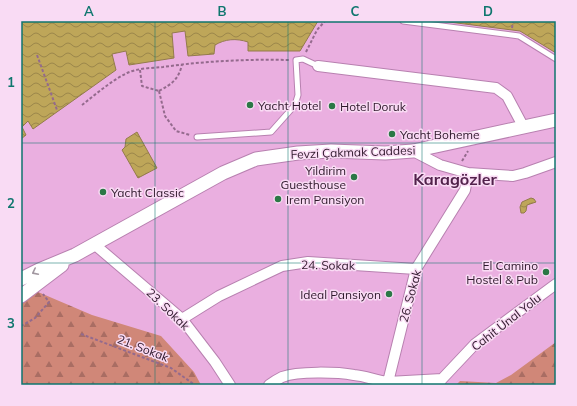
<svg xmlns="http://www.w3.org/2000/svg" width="577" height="406" font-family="Mulish,sans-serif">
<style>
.forest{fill:url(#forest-firs)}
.water{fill:url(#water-waves);stroke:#937b4b}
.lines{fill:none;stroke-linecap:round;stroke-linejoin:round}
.service-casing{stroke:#b881b0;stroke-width:7}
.minor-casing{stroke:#b881b0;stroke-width:12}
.tertiary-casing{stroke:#b881b0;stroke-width:15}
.path{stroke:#946a8d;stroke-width:2;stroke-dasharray:3 2;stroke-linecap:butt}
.service{stroke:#fff;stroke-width:5}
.minor{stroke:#fff;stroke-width:10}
.tertiary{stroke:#fff;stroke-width:13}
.oneway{stroke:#a197a0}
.grid{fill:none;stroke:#0f766e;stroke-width:1;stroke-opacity:0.55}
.poi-dot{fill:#2b7846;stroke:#f9dbf4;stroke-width:1.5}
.labels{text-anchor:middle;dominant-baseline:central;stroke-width:3;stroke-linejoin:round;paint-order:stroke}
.poi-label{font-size:12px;fill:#2e182b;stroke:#f9dbf4;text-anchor:start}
.street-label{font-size:12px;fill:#2e182b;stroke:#f9dbf4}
.district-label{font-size:16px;font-weight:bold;fill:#51214b;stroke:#f9dbf4}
.neatline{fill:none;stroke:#0f766e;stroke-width:1.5}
.grid-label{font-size:13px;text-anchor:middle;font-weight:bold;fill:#0f766e}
</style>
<defs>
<pattern id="forest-firs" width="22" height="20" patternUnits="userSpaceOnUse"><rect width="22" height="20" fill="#d08778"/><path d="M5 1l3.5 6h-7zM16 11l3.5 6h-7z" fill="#a96d63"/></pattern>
<pattern id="water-waves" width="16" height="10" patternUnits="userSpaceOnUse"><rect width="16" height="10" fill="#bea659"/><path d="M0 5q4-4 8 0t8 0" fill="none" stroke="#9b864a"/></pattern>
</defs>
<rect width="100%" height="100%" fill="#eaafe0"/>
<path class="forest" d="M31 289 92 315 161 336 194 372 201 385H21V296Z
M556 342V385H456L460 381 496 383 511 375Z"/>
<path class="water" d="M21 21H318L300 51H248V42C236 38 225 39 215 45L214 54 188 56 185 31 172 33 174 58 129 65 126 51 112 54 116 70 33 129 28 121 22 127 26 135 21 139Z
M441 21H556V53L520 31Z
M137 132 157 168 138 178 122 150 125 147 126 139Z
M531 198 534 199 536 202 527 205 526 211 524 213H521L520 207 522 202Z"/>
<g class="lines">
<defs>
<path id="service" d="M403 21 519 36 556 59
M197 137 271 132 295 105 298 95 296 60 303 59 318 66"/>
<path id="minor" d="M318 66 496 88 507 96 523 126
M413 151 440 165 468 173 513 176 525 173 556 162
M94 244 182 319 215 362 230 385
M182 319 219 296 282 266 308 262 416 269
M388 382 416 269 465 190 468 173
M269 385C273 382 278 379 282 377 298 371 337 372 354 375 366 376 377 381 388 382L442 379
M438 385 442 379 475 344 556 284"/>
<path id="tertiary" d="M21 279 39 270 75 255 223 173 256 159 298 153 331 151 385 153 413 151 556 120
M21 296 62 265"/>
</defs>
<use href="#service" class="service-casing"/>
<use href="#minor" class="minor-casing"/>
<use href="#tertiary" class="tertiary-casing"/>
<path class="path" d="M512 28 513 21
M306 52 317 30 325 21
M37 55 57 110
M140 70 142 86 159 91
M159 91 165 116 176 131 190 135
M159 91C172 84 179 79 182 64
M82 105C96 94 111 81 127 73 138 68 152 68 163 67 205 61 247 59 289 60
M462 161 468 151
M21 326 35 318 49 302 43 294
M81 334 171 368 195 385"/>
<use href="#service" class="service"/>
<use href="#minor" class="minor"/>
<use href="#tertiary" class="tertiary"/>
</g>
<defs><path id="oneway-chevron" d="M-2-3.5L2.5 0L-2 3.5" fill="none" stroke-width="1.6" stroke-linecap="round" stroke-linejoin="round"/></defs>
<use class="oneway" href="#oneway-chevron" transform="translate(35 272) rotate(153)"/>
<path class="grid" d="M155 21V385M288 21V385M422 21V385M21 143H556M21 263H556"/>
<g class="poi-dot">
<circle cx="250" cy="105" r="4"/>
<circle cx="332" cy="106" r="4"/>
<circle cx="392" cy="134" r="4"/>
<circle cx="354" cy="177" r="4"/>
<circle cx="103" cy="192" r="4"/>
<circle cx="278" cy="199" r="4"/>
<circle cx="546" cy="272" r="4"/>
<circle cx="389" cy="294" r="4"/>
</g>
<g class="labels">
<g class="poi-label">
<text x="258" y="105">Yacht Hotel</text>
<text x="340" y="106">Hotel Doruk</text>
<text x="400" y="134">Yacht Boheme</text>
<text x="346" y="170" text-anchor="end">Yildirim<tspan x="346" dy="14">Guesthouse</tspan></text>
<text x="111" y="192">Yacht Classic</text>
<text x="286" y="199">Irem Pansiyon</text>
<text x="538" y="265" text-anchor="end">El Camino<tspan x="538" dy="14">Hostel &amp; Pub</tspan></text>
<text x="381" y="294" text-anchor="end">Ideal Pansiyon</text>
</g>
<g class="street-label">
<text transform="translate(353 152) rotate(-2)">Fevzi Çakmak Caddesi</text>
<text transform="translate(328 265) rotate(1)">24. Sokak</text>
<text transform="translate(410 296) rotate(-75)">26. Sokak</text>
<text transform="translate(168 309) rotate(44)">23. Sokak</text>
<text transform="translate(506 322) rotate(-38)">Cahit Ünal Yolu</text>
<text transform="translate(143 348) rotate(21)">21. Sokak</text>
</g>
<g class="district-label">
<text x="455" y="179">Karagözler</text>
</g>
</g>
<rect width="577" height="406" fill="none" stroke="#f9dbf4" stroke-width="44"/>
<rect x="22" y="22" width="533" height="362" class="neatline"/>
<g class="grid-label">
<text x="89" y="16">A</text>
<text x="222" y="16">B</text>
<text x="355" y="16">C</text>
<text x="488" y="16">D</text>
<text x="11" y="87">1</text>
<text x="11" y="208">2</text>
<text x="11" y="328">3</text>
</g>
</svg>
